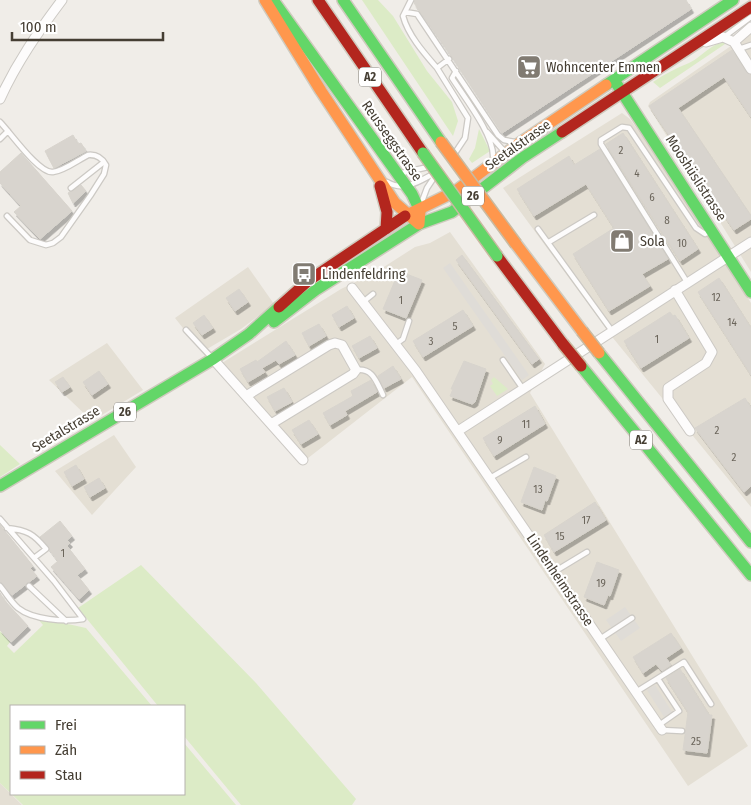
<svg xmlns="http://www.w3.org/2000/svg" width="751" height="805" font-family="'Fira Sans Condensed',sans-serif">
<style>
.residential{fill:#e4dfd4}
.green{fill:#dcebc6}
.parking{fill:#dfdcd7}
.building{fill:#d8d4ce;stroke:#d8d4cd;filter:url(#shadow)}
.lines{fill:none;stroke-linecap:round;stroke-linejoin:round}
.lane-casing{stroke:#ccc9c4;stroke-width:7}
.street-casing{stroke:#ccc9c4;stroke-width:11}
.fast-casing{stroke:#cfcabe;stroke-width:14}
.slow-casing{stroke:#cfcabe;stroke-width:14}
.jam-casing{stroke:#cfcabe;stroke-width:14}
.lane{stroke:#fdfcfc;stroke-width:4.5}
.street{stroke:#fdfcfc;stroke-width:9}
.fast{stroke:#63d668;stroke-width:11}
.slow{stroke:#ff974d;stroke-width:11}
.jam{stroke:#b3261e;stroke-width:11}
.fast-bridge-casing{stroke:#c9baa1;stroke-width:14;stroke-linecap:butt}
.slow-bridge-casing{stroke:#c9baa1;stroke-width:14;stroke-linecap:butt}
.jam-bridge-casing{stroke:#c9baa1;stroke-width:14;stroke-linecap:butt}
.fast-bridge{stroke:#63d668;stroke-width:11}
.slow-bridge{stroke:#ff974d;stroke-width:11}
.jam-bridge{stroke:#b3261e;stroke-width:11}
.labels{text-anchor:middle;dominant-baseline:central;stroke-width:4.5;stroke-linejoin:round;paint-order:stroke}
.number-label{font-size:11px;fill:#6b655b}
.shield{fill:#fff;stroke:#7d7870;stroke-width:1}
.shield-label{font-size:12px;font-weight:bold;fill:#453e33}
.poi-label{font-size:14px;fill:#453e33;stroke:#fff;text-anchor:start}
.street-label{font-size:14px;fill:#453e33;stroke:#fff}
</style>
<defs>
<filter id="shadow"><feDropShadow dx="2.5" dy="4" stdDeviation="0" flood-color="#0004"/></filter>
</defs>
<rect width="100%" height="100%" fill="#f0ede8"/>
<path class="residential" d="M751 32V272L648 106 650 102Z
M622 113 630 119 647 143 751 303V507L613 338 503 188Z
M450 232 545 364 530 393 748 746 688 786 412 377 303 462 220 371 222 363 341 289 376 272 415 247 430 243Z
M248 267 274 304 241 329 202 352 175 318Z
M107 343 143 390 92 421 49 380Z
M114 435 136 467 92 515 55 471Z
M0 783 22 805H0Z"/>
<path class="green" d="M362 0H378L393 16 427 71 452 102 458 121 453 136Z
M728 42 660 88 653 82C665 74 676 68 689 63 702 57 713 41 728 42Z
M479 129 490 151 472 163 469 159 475 148Z
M494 377 508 389 497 396 490 386 493 384 491 380Z
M0 445 20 464 0 477Z
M141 565 256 683 356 799 352 805H241L184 736V706H158L78 608Z
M36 617 86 628 152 706H11V794H184V743L236 805H23L0 783V631L10 642 7 646 14 653 43 625Z"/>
<path class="parking" d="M450 263 529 375 522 380 443 268Z
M625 607 640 628 621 641 606 620Z
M655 685 672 712 664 717 647 690Z"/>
<path class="building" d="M415 0H686L691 9 502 133 452 57 419 10 414 3Z
M732 50 746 72 751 75V117L724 77 678 108 751 216V219L734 230 649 106Z
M623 133 698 249 680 261 606 144Z
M73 135 78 144 81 143 86 151 54 168 45 151Z
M600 149 668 259 642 274 650 286 609 311 573 254 614 228 586 184 534 216 517 189 569 156 574 165Z
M21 153 72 211 40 239 14 212 21 206 0 183V172Z
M81 185 86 191 73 203 68 193Z
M462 255 539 359 532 364 456 260Z
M399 271 422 280 406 318 383 309Z
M719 278 751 328V375L698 292Z
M239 289 248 302 235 311 226 298Z
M347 306 354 318 339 327 332 315Z
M463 310 473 326 423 357 413 341Z
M670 312 673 316 675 315 689 338 641 368 624 341Z
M204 315 213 328 202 335 193 323Z
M319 324 326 336 309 346 302 333Z
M370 336 377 348 359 358 352 346Z
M286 341 295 355 279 364 276 360 262 368 265 372 248 382 240 369 256 360 257 362Z
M464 361 486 369 475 402 472 404 450 396 453 389H451Z
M393 366 401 379 384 388 378 376Z
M99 371 108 384 92 395 83 382Z
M63 377 70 387 62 392 55 382Z
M371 380 377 392 345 411 347 415 330 425 323 413 353 396 351 391Z
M284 388 292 402 275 411 267 397Z
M745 398 751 408V486L744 492 695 428Z
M535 406 545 424 494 456 483 438Z
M309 420 318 434 301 444 292 430Z
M76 465 84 479 72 486 64 472Z
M534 467 556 476 547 501 545 500 542 510 521 502Z
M99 478 105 488 90 497 84 487Z
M595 502 606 520 554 552 544 535Z
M60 521 72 536 67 540 70 543 67 546 85 569 77 575 89 590 79 599 51 567 58 561 40 537Z
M0 525 33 566 30 568 37 576 12 595 0 582Z
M597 562 619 570 610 596 608 595 604 605 584 597Z
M0 593 5 601 28 626 11 642 0 630Z
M671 633 681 648 666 658 671 665 662 671 656 664 643 673 633 657Z
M680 669 709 715H712L707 753 683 750 688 712 666 678Z"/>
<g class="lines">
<defs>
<path id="lane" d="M411 0 403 16C408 35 424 53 437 68
M405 12 417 14 498 135 504 140 515 142
M724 37 751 17
M739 49 751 45
M449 59 437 68 468 118 465 138 455 153
M456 71 452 78C464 97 495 136 493 158
M0 122C10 132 39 174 53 172 64 171 78 160 88 155 97 154 102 158 106 165L104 174 90 196 61 237 53 243 46 245 30 240 7 216
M487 132 504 151
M0 139 8 131
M402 173 428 167
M387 182C404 192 418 182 433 174
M71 188 104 162
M421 204 427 188 435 176
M538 229 612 331
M549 242 594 215
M687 282 601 144V140L622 127 629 128 696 228 705 234 709 232
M363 302 373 294
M186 330 212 358
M396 344 403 339 409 321
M503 360 523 389
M356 370C373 368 376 381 383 395
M490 478 526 457
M0 519 54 581 83 619C65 622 33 620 18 608 11 602 6 593 0 586
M7 528C27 530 34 534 46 549L34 558
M554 572 587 552
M29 586 66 621
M600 639 632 618
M658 679 679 711 659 725
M636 692 684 662 711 704
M662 730 682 731"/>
<path id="street" d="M706 42 723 37 734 42
M734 42 751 69
M734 42 751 27
M0 99C17 62 38 32 62 0
M352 288 416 371 662 730
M675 290 712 352 706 363 668 388V399L690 431
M213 359 303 460
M246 396 329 345 335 343 342 345 356 370 353 374 271 424
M458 431 751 242"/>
<path id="fast" d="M273 0 412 194 420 211
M343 0 441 142
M616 83 751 292
M606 85 733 0
M274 322 317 289 419 224 452 212 522 158 562 132
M599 353 751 542
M581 366 751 575
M0 486 213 359 249 334 279 307"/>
<path id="slow" d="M265 0 321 91 395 203 419 224 420 211
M405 216 456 191 520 143 606 85
M516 244 582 331"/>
<path id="jam" d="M318 0 423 153
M562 132 751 7
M380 186 387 212 386 229
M497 256 563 344
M279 307 308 281 405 216"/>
</defs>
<use href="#lane" class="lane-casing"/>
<use href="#street" class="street-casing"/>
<use href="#fast" class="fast-casing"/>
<use href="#slow" class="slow-casing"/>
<use href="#jam" class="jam-casing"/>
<use href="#lane" class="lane"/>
<use href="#street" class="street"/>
<use href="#fast" class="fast"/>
<use href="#slow" class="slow"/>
<use href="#jam" class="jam"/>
<defs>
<path id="fast-bridge" d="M423 153 497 256"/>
<path id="slow-bridge" d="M441 142 516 244
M582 331 599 353"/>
<path id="jam-bridge" d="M563 344 581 366"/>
</defs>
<use href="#fast-bridge" class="fast-bridge-casing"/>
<use href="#slow-bridge" class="slow-bridge-casing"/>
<use href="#jam-bridge" class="jam-bridge-casing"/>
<use href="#fast-bridge" class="fast-bridge"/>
<use href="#slow-bridge" class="slow-bridge"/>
<use href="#jam-bridge" class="jam-bridge"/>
</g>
<defs>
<symbol id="supermarket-square" viewBox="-11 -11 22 22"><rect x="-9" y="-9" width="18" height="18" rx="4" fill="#817b72" stroke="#fff"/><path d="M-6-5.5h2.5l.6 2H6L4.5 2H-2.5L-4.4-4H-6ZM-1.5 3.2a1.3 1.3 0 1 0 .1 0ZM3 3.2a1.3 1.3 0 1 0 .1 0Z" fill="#fff"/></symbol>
<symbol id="shop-square" viewBox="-11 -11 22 22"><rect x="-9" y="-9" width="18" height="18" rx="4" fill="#817b72" stroke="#fff"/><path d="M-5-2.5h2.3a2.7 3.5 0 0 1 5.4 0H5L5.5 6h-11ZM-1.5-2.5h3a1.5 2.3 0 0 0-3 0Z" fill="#fff"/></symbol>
<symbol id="bus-square" viewBox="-11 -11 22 22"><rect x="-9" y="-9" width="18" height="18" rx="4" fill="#817b72" stroke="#fff"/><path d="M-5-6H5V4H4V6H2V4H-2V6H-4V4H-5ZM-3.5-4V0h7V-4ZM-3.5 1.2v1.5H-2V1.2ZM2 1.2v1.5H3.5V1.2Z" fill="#fff"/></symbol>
</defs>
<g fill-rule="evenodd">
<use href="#supermarket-square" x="515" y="53" width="28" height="28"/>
<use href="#shop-square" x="608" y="227" width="28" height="28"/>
<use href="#bus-square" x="290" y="260" width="28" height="28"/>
</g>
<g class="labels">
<g class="number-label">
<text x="621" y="150">2</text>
<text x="637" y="173">4</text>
<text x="652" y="197">6</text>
<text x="667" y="220">8</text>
<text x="682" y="243">10</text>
<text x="716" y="297">12</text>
<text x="401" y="300">1</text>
<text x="732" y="322">14</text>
<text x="455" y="326">5</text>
<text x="657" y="339">1</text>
<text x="431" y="341">3</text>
<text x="526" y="424">11</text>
<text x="717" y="430">2</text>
<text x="500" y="440">9</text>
<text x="734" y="457">2</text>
<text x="538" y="489">13</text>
<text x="586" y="520">17</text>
<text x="560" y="536">15</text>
<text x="63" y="553">1</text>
<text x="601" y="583">19</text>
<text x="696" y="741">25</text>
</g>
<g class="shield">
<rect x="359" y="67.5" width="22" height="19" rx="4"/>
<rect x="462" y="186.5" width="22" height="19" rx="4"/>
<rect x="114" y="402.5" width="22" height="19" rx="4"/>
<rect x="630" y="430.5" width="22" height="19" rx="4"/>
</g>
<g class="shield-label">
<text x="370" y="77">A2</text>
<text x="473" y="196">26</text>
<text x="125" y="412">26</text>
<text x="641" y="440">A2</text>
</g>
<g class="poi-label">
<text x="546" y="67">Wohncenter Emmen</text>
<text x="640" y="241">Sola</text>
<text x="322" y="274">Lindenfeldring</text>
</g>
<g class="street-label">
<text transform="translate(392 141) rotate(55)">Reusseggstrasse</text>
<text transform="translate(518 145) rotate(-35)">Seetalstrasse</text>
<text transform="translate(696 178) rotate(57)">Mooshüslistrasse</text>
<text transform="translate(66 429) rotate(-31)">Seetalstrasse</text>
<text transform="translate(560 580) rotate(56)">Lindenheimstrasse</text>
</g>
</g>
<rect x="10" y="705" width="175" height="90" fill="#ffffff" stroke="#b5b2ad"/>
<rect x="20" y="721" width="25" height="8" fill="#63d668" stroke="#b5b2ad"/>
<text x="55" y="730" font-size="15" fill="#453e33">Frei</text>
<rect x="20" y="746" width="25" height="8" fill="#ff974d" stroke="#b5b2ad"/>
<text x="55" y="755" font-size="15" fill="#453e33">Zäh</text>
<rect x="20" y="771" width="25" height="8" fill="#b3261e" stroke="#b5b2ad"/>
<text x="55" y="780" font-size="15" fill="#453e33">Stau</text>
<path d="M12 32v8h151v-8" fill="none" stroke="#453e33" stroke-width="2.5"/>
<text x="20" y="32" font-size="15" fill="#453e33" stroke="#ffffff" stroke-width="4" paint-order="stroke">100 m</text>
</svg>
